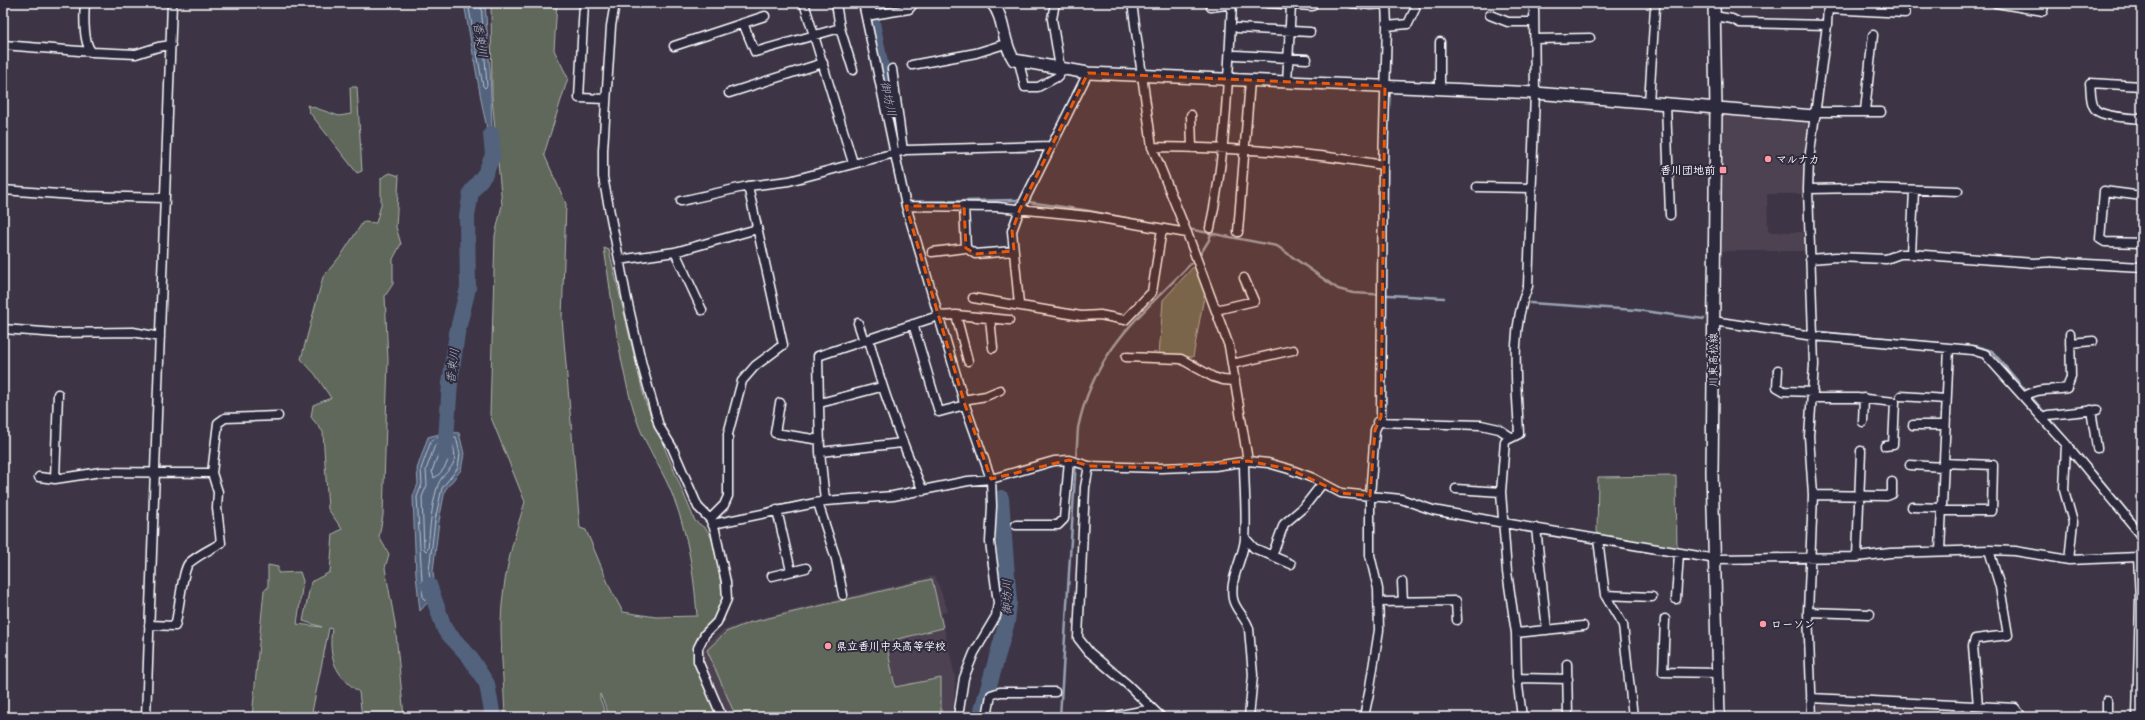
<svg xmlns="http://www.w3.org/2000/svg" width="2145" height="720" font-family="'Balsamiq Sans','Klee One',sans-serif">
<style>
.built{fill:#4e4251}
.green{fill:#5f675a;stroke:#afb3ac}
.water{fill:#53647e;stroke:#98a2b2}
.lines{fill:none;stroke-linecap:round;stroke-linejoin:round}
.shore{stroke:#bac1cb;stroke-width:1}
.stream{stroke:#98a2b2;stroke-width:2.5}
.river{stroke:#53647e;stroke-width:16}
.street-casing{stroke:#fff;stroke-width:11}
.secondary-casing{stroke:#fff;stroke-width:14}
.street{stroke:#2f2a3d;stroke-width:8}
.secondary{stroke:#2f2a3d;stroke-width:11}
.marked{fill:#e8590c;fill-opacity:0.2;stroke:#e8590c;stroke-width:3;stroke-dasharray:8 5;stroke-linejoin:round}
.poi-dot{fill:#ff9aa2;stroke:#2f2a3d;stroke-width:1.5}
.labels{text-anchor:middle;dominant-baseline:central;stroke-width:4;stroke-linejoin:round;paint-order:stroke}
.poi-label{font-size:11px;font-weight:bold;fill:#fff;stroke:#2f2a3d;text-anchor:start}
.street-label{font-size:11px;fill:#fff;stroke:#2f2a3d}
.water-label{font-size:12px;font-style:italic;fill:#b2b9c5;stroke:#2f2a3d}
</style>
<rect width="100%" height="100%" fill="#3d3546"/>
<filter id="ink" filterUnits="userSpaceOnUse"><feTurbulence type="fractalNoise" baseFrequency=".025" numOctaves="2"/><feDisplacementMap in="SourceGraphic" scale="8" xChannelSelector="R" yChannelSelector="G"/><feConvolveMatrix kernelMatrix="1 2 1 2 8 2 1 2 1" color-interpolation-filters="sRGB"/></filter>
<g filter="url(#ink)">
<path class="built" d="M1724 113 1805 120 1808 125 1805 194H1767L1768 232H1806V251H1717L1719 117Z
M935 576 948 611 941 613 955 677 953 717H725L704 666 703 652 711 639 724 630 749 621Z
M1823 703 1950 711V707L2013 710 2018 717H1819L1818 706Z"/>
<path class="green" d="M491 3H557L554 50 568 78 544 154 566 204 562 318 580 528 586 530 611 590 623 612 656 617 697 616C694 572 687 529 670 489 659 464 644 443 636 418 618 362 613 305 604 248L609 250 645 401 695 521C699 524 704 527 707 530 717 541 724 604 724 621L697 641 694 655 719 717H610L600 694V699L607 717H505C504 687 501 658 501 628 501 585 512 542 525 502L490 415 495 236 502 205 492 97Z
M350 87H357L362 171 357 173 310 113 307 105 339 116 351 114Z
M390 173 399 176 396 227 401 244 393 259V284L385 296 388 360 383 515 379 537 389 554 385 568 395 623 404 717H362L359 692C335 675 328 658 332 629L329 628 311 717H252L264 590 268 588V565L278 567V573L300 572 303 581 297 624 322 627 303 621 311 582 330 572 333 534 342 529 328 509 323 432 311 417 313 405 331 398 315 374 301 359 323 277 342 254 363 222 376 223 381 205V178Z
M1194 266 1205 291 1193 357 1159 355 1163 300Z
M1676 476 1677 551 1597 536 1598 477Z
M932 579 943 628 886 642 895 687 941 678V714H948V717H736L707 650 726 632 748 623Z"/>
<path class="water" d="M464 3H485L490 71 493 155 483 110Z
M447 432 459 433 464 454 461 470 445 490 439 521 433 571 436 605 427 603 420 611 416 575 413 496 418 484 417 469 428 437Z"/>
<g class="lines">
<path class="shore" d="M468 3 483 86 485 88 487 86 481 3
M441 436 456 437 460 454 458 468 442 488 435 520 429 571 432 598 425 600 423 598 417 497 422 484 421 469 431 441Z
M442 441 452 442C462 471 442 468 437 488 431 508 430 529 428 549L426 551 424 549 422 497 427 485 426 470 435 445Z
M443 447 448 448C451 460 444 472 434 478L432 471 440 449Z"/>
<path class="stream" d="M1235 20 1236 5
M915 202 1015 200 1084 210 1169 226
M1188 229 1277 246 1338 289 1353 293 1444 298
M1530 303 1636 310 1704 319
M1820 332 1979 347 1992 351 2046 414
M2049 417 2067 440
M2089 465 2142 529
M1060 717 1078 428C1095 345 1147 311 1201 253L1209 240 1213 228"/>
<path class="river" d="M868 3 884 82
M445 453 450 383 457 333 468 288 467 216 471 192 485 174 493 155 491 134
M429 585 445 630 469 656 487 684 493 717
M980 717 1007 622 1009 602 1001 498"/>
<defs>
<path id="street" d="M85 3C84 15 83 44 92 52L136 54 158 47 171 45
M584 3 579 98 606 99
M615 3 611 26 603 150V177L627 300 642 365 659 426 672 447 698 507 710 519 715 530 726 582 727 599 717 622 705 634 698 648V661L722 717
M804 3 853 163
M836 3 840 28 853 70
M863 3 906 206 965 405 991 479 992 506 990 542 998 603 996 616 974 653 964 678 958 717
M870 3 872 15 909 9 914 3
M1132 3 1152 147 1187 233 1229 346 1248 461
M1268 3 1312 6
M1351 3 1371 5 1386 4
M1996 3 2043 11 2044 3
M1211 7 1232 4
M1828 9 1905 13
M1490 15 1508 22H1534
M1714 16 1732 19 1740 23 1827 25
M743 23 755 52 840 28
M1387 26 1408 24 1415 9
M1238 28 1310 32
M1534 39 1590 38
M3 45 92 52
M674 46 765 16
M1236 55 1307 59
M1019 62 1025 87H1038L1059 76 1060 68 1052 19 1055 3
M912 65 976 53 1005 44
M892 69 903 151
M1287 83 1291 5
M2142 86 2090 83C2091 90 2090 105 2096 110 2103 117 2132 118 2142 119
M1440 88V42
M729 93 823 63
M1649 103 1655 7
M1666 104 1670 215
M1865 111 1873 35
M1814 112H1881
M1191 115 1192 148
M1152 147C1232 148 1303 151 1383 165
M1477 187 1532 188
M1808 189 1861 188 1958 191
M3 190 87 196 165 198
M2142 196 2104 191 2100 239 2105 242 2142 243
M681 201 748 186
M906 206 997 207 1089 216 1187 233
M964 206 966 248
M1210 228C1226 154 1228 78 1232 3
M1238 232 1250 81
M675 252 702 310
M932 252 966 248 975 254 1014 251
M1911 254 1914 190
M1810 259 1836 257 1886 259 1900 254H1911L2034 263 2050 262 2142 267
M619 260 675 252 757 229
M973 298 1081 316 1100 315 1125 320 1152 292 1162 229
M1019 304 1012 231 1020 209 1088 73
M1216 310 1254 301 1244 278
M956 315 968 361
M990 318 993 348
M1713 321 1813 336 1972 350 1985 354 2066 444 2142 536
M858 323 864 341
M913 324 939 412 965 405
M3 329 57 333 133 332 160 337
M869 340C883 393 901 441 923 491
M2070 343 2093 341
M1126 357 1181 359 1213 377 1223 380 1235 381
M1232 364 1293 350
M1778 370 1777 387 1784 391 1813 392
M1901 396 1946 399
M2024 397C2037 387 2052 391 2067 388L2071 377 2070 334
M1812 398H1857L1895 402 1893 445 1885 446
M963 400 986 396 1000 390
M780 403 775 433 820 440
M820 403 881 387
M2091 410 2097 448
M2042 417 2048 415 2097 410
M1377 422 1481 425 1499 429 1511 437
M1863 422 1864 398
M1913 425H1945
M2066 444 2064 490 2073 522 2069 560
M820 452 902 443
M1244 462C1244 487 1247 514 1245 539 1243 559 1229 579 1233 599 1235 610 1246 617 1249 629L1253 675 1249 717
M1910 465 1943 467
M1089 466 1085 487 1078 638 1089 652 1128 685 1161 717
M39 477 55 479 101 472 212 473
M55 479 58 394
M1456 489 1501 492
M1813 495 1887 496 1892 494V482
M825 501 820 452 818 356 938 316 956 315 1009 320
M818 503 836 559 843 595
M1912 507 1942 508
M777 510 791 571
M1942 511H1992L1993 465 1943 463
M710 519 724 505 728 496V434L742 381 755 366 783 345 748 186 789 181 906 150 1052 146
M713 524 825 501 893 496 968 481 991 479 1054 461 1069 460 1089 466 1160 468 1215 466 1248 461 1268 463 1289 469 1313 478 1341 493 1401 499 1433 510 1504 523 1716 559 1857 557 1890 553 1989 550 2015 551 2069 560 2138 557
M1016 525H1058L1064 519 1069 460
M1536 528 1547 630
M1245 538 1254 548 1291 564
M1598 539 1605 595 1623 625 1633 717
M1940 551 1949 348
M1272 556 1284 524 1304 507 1322 484
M1857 557 1861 451
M772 576 806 568
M1402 582 1403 602
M1605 595 1652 597
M1676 599 1679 553
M1378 602 1456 601 1457 620
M1808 612 1870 614
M1665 619 1663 672 1718 673
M149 625 175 626C179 613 182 570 189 563 198 555 211 549 221 543L217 508 218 492 212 473 218 423 225 418 278 416
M1516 633 1583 626
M1567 664 1568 717
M1517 678 1568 679
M1811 698 2015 708 2022 717
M1978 706 1973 646 1975 639 2008 635 2000 587 1989 550
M146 717 172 3
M987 717 991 695 1000 692H1055
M1110 717 1152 709
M1364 717 1369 693 1379 630 1378 589 1370 555V496L1375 430 1381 417 1383 165 1387 26 1386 3
M1522 717 1517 678 1516 633 1507 572 1501 492 1505 441 1519 434C1517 386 1509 332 1528 286L1535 93 1534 3
M1812 717 1808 612 1813 495 1809 436 1814 365 1808 189 1809 160 1827 25 1828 3
M2107 717V700
M2137 717 2140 600 2138 557 2142 552"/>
<path id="secondary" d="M992 3C1005 17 1002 43 1014 60L1088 73 1535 93 1814 116
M1714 3 1716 108 1712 472 1719 717"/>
</defs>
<use href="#street" class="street-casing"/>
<use href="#secondary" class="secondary-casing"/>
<use href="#street" class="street"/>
<use href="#secondary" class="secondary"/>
</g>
</g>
<path class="marked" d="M1088 73 1385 86 1381 417 1375 430 1370 496 1341 493 1289 469 1248 461 1160 468 1089 466 1069 460 991 479 965 405 906 206H964L966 248 975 254 1014 251 1012 231 1020 209Z"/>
<g class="poi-dot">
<circle cx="1768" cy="159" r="4"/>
<rect x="1719" y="166" width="8" height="8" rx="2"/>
<circle cx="1763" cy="624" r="4"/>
<circle cx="828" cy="646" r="4"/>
</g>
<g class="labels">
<g class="poi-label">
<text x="1776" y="159">マルナカ</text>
<text x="1715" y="170" text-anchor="end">香川団地前</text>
<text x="1771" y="624">ローソン</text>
<text x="836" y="646">県立香川中央高等学校</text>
</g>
<g class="street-label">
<text transform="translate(1713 360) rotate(-90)">川東高松線</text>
</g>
<g class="water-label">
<text transform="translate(480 40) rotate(81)">香東川</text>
<text transform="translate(888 99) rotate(78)">御坊川</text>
<text transform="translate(453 366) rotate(-83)">香東川</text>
<text transform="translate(1007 597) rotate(-90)">御坊川</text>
</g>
</g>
<rect width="2145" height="720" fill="none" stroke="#2f2a3d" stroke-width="16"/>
<rect x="8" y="8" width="2129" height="704" fill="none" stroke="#fff" stroke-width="1.5" filter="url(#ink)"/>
</svg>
